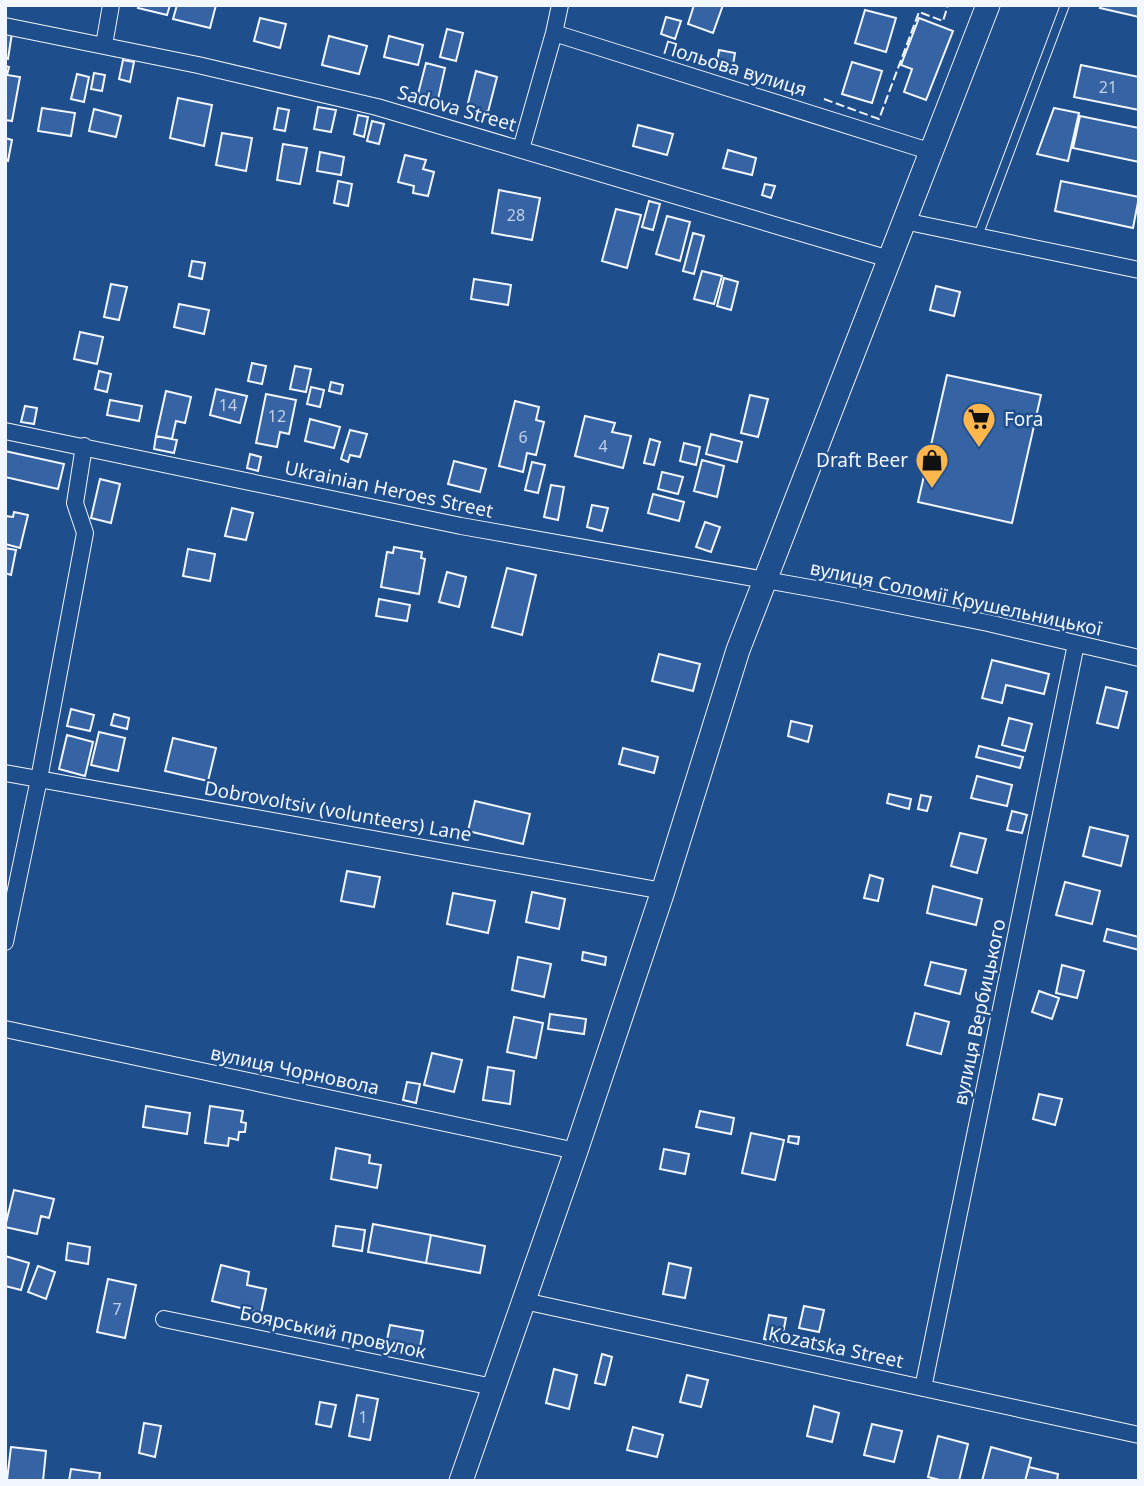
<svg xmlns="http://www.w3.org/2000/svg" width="1144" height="1486" font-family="'Noto Sans',sans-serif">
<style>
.building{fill:#3563a3;stroke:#f2f6ff;stroke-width:2}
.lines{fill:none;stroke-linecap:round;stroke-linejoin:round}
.lane-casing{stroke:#f2f6ff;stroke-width:10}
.street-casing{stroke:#f2f6ff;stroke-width:18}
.secondary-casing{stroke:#f2f6ff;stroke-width:25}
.lane{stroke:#1f4e8c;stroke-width:8}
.street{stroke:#1f4e8c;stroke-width:16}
.secondary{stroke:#1f4e8c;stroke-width:23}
.fence{stroke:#f2f6ff;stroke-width:2;stroke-dasharray:9 3.5;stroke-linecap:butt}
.labels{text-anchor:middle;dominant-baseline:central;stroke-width:5;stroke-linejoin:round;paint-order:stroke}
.number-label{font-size:16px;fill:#c3d1e8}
.street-label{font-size:19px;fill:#f2f6ff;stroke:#1f4e8c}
.poi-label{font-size:19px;fill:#f2f6ff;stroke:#1f4e8c;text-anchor:start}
</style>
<rect width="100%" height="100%" fill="#1f4e8c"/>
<path class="building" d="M139 5H170L167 15 138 8Z
M177 5H216L210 28 173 19Z
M694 5H723L713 33 688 24Z
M1101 5H1139V17L1100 8Z
M865 10 896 18 886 52 855 43Z
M666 17 681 21 675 39 661 34Z
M260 18 286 24 280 48 254 41Z
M919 18 953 31 926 100 904 92 912 69 901 65Z
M447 29 463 33 456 61 440 57Z
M5 32 12 33 8 59 5 58Z
M329 36 367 46 359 74 322 65Z
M389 36 423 45 418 65 384 57Z
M719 50 735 53 732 71 716 68Z
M123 60 134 62 130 82 119 79Z
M852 62 882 71 872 103 842 94Z
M426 63 445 68 438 99 418 94Z
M1081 65 1139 77V110L1074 97Z
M5 66 9 67 7 75 20 77 12 121 5 120Z
M476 71 497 77 488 112 467 107Z
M94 73 105 75 102 91 91 89Z
M77 74 89 77 84 102 71 99Z
M178 98 212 105 204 146 170 138Z
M318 107 336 110 331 132 314 129Z
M42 108 75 113 71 136 38 131Z
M278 108 289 110 285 131 274 129Z
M1054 108 1079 113 1068 161 1037 154Z
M94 109 121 116 116 137 89 131Z
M358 115 368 117 364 137 354 134Z
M1080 116 1139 128V162L1073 148Z
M372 121 384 124 379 144 367 141Z
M638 125 673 134 667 155 633 146Z
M222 133 252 138 246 171 216 165Z
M5 138 12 140 8 161 5 160Z
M283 144 307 148 300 184 277 180Z
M728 150 756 158 752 175 723 168Z
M320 152 344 157 341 175 317 171Z
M405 155 426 160 423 169 434 172 428 196 413 193 414 186 398 182Z
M338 181 352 184 348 206 334 203Z
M1061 181 1139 197 1133 228 1055 211Z
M765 184 775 186 771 198 762 195Z
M499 190 540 198 532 240 492 233Z
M649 201 660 204 653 230 642 227Z
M616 209 641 215 627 268 602 261Z
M667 216 690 222 680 261 656 254Z
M693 233 704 236 694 274 683 271Z
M192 261 205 263 202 279 189 276Z
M702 271 722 276 714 304 694 299Z
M724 278 738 282 731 310 717 306Z
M474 279 511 285 508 305 471 299Z
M111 284 127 287 119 320 104 317Z
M936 286 960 292 954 316 930 310Z
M179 304 209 310 204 334 174 327Z
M80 332 103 337 97 364 74 359Z
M252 363 266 366 262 384 248 381Z
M295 366 311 369 306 392 290 389Z
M99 371 111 374 107 392 95 389Z
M947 375 1041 395 1012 523 918 502Z
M331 382 343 385 341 394 329 391Z
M311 387 324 390 320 407 307 404Z
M216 389 247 396 240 423 210 415Z
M166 391 191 397 185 423 176 421 172 439 156 436Z
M266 394 296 400 289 434 280 432 277 447 256 443Z
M750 395 768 399 758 437 741 433Z
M110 400 142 406 139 421 107 415Z
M515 401 539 407 536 420 544 422 536 455 527 453 523 472 499 466Z
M25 406 37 408 34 424 21 422Z
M585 416 615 423 612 432 631 436 623 468 575 456Z
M310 419 340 427 334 448 305 441Z
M350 430 367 434 360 457 350 455 348 462 341 459Z
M711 434 742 442 737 462 706 454Z
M156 436 177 440 174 453 154 449Z
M650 439 660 442 654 465 644 463Z
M684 443 700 447 696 465 680 461Z
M5 451 64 464 58 489 5 477Z
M250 454 261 457 258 471 247 468Z
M702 460 724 466 717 497 694 491Z
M454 461 486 469 480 492 448 484Z
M532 462 545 465 538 493 525 490Z
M662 472 683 477 678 494 658 489Z
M100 479 120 484 111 523 91 518Z
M551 485 564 487 558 520 544 517Z
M653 494 684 502 679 521 648 513Z
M592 505 608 508 602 531 587 527Z
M232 508 253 513 246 540 225 536Z
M14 512 28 515 20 548 5 544V516L13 517Z
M705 522 720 527 711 552 696 547Z
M394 547 422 552 421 558 425 559 419 594 381 587 387 552 393 553Z
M5 548 16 550 11 575 5 573Z
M188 549 215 554 210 581 183 576Z
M507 568 536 575 522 635 492 627Z
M447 572 466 577 459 607 439 602Z
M379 599 410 605 407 621 376 616Z
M659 654 700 664 693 691 652 681Z
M992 660 1049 674 1044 694 1006 685 1002 703 982 698Z
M1106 687 1127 692 1118 728 1097 723Z
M71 709 94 715 90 731 67 726Z
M114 714 129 718 127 729 111 725Z
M1009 718 1032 724 1025 751 1002 745Z
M791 721 812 726 808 742 788 736Z
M99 732 125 738 118 771 91 765Z
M67 735 93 742 85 776 59 769Z
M173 738 216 748 208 781 165 771Z
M979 746 1023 757 1020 768 976 757Z
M623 748 658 757 654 773 619 764Z
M977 776 1012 785 1007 806 971 798Z
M889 794 911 799 909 809 887 803Z
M921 795 931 797 927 811 918 809Z
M475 801 530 814 523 844 468 831Z
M1012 811 1027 815 1022 833 1007 830Z
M1090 827 1128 836 1121 866 1083 856Z
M960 833 986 839 977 873 951 866Z
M347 871 380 877 374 907 341 901Z
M870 875 883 879 878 901 864 898Z
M1065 882 1100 891 1092 924 1056 915Z
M933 886 982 899 976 925 927 913Z
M532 892 565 899 559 929 526 922Z
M453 893 495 901 488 933 447 924Z
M1107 929 1139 937V950L1104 941Z
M583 952 606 957 605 965 582 960Z
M518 957 551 964 544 997 512 990Z
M931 962 966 970 960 994 925 985Z
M1062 965 1084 971 1077 998 1056 993Z
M1039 991 1059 998 1052 1019 1032 1012Z
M915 1013 949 1022 941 1054 907 1045Z
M550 1014 586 1019 584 1034 548 1029Z
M514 1017 543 1023 536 1058 507 1052Z
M432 1053 462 1060 454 1092 424 1085Z
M488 1067 514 1071 510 1104 483 1100Z
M407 1082 420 1084 416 1103 403 1100Z
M1039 1094 1062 1099 1055 1125 1033 1119Z
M146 1106 190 1113 187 1134 143 1127Z
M210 1106 243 1111 241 1122 246 1123 245 1132H239L238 1140 229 1138 228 1146 205 1143Z
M700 1111 734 1118 731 1134 696 1127Z
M751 1133 784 1140 775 1180 742 1173Z
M789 1136 799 1137 798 1144 788 1142Z
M336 1148 370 1155 369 1163 381 1165 377 1188 331 1179Z
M664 1149 689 1154 685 1174 660 1169Z
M14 1190 54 1199 49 1218 41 1216 37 1234 5 1227Z
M373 1224 431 1235 426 1263 368 1252Z
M336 1226 365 1230 362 1251 333 1246Z
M431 1235 485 1246 480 1273 426 1263Z
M68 1243 90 1247 88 1264 66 1260Z
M5 1256 29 1263 21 1290 5 1286Z
M669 1263 691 1268 685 1298 663 1294Z
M221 1265 249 1272 247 1285 266 1289 261 1313 212 1301Z
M38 1266 55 1272 46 1299 28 1292Z
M108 1279 136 1285 125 1338 97 1332Z
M804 1306 824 1310 819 1332 799 1328Z
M769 1315 786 1318 781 1343 764 1339Z
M390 1325 423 1331 418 1357 385 1350Z
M602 1354 612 1357 605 1385 595 1383Z
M554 1369 577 1375 569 1409 546 1403Z
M687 1375 708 1380 701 1407 680 1402Z
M357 1395 378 1399 370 1440 349 1436Z
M320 1402 336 1405 331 1427 316 1424Z
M814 1406 839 1413 832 1442 807 1436Z
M144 1423 161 1426 155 1457 139 1453Z
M872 1424 902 1431 894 1462 864 1455Z
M633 1427 663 1435 657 1457 627 1450Z
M938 1436 968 1444 959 1481H944L928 1477Z
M11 1447 46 1451 43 1481 7 1480Z
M991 1447 1031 1458 1025 1481H982Z
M1029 1467 1058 1474 1057 1481H1025Z
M71 1469 100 1473 99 1481H69Z"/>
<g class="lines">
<defs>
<path id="lane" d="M978 236 1065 5"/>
<path id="street" d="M560 5 554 33 932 152
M5 26 198 65 377 107 889 259
M104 45 111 5
M521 149 554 33
M904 221 1139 270
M5 431 461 526 833 592 988 623 1139 658
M5 773 663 891
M5 942 39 779 85 533 75 503 84 446
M5 1029 576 1151
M524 1301 1139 1435
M164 1319 493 1387
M923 1388 1076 644"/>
<path id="secondary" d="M461 1481 576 1151 663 891 738 650 988 5"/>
</defs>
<use href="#lane" class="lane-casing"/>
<use href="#street" class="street-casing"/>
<use href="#secondary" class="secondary-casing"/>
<use href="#lane" class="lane"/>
<use href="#street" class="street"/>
<use href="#secondary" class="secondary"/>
<path class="fence" d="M824 99 879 119 919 12 943 21 948 5"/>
</g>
<defs>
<symbol id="supermarket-pin" viewBox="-11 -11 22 30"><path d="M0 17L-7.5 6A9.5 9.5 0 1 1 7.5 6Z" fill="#ffb74d" stroke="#1f4e8c"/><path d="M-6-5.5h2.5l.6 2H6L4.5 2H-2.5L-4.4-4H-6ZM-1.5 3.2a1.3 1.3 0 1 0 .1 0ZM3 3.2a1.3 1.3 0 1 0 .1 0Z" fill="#111"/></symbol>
<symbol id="shop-pin" viewBox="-11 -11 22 30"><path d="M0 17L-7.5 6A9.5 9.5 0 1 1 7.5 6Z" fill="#ffb74d" stroke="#1f4e8c"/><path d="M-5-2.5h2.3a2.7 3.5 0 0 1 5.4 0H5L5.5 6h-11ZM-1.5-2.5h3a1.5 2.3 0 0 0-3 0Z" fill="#111"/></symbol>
</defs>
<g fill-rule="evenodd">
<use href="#supermarket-pin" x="960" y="400" width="38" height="52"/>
<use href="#shop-pin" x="913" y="441" width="38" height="52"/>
</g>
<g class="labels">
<g class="number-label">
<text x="1108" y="87">21</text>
<text x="516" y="215">28</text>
<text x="228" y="405">14</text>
<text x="277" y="416">12</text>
<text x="523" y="437">6</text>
<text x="603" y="446">4</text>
<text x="117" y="1309">7</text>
<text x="363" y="1417">1</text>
</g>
<g class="street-label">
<text transform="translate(735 68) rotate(17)">Польова вулиця</text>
<text transform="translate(457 108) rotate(16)">Sadova Street</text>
<text transform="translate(389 489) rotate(12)">Ukrainian Heroes Street</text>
<text transform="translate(956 598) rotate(12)">вулиця Соломії Крушельницької</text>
<text transform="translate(338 811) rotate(10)">Dobrovoltsiv (volunteers) Lane</text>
<text transform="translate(979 1012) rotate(-78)">вулиця Вербицького</text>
<text transform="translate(295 1070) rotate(12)">вулиця Чорновола</text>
<text transform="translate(333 1332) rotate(12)">Боярський провулок</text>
<text transform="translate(836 1347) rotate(12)">Kozatska Street</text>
</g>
<g class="poi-label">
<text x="1004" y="419">Fora</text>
<text x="908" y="460" text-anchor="end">Draft Beer</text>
</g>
</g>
<rect width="1144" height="1486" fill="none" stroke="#f2f6ff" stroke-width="14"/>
</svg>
